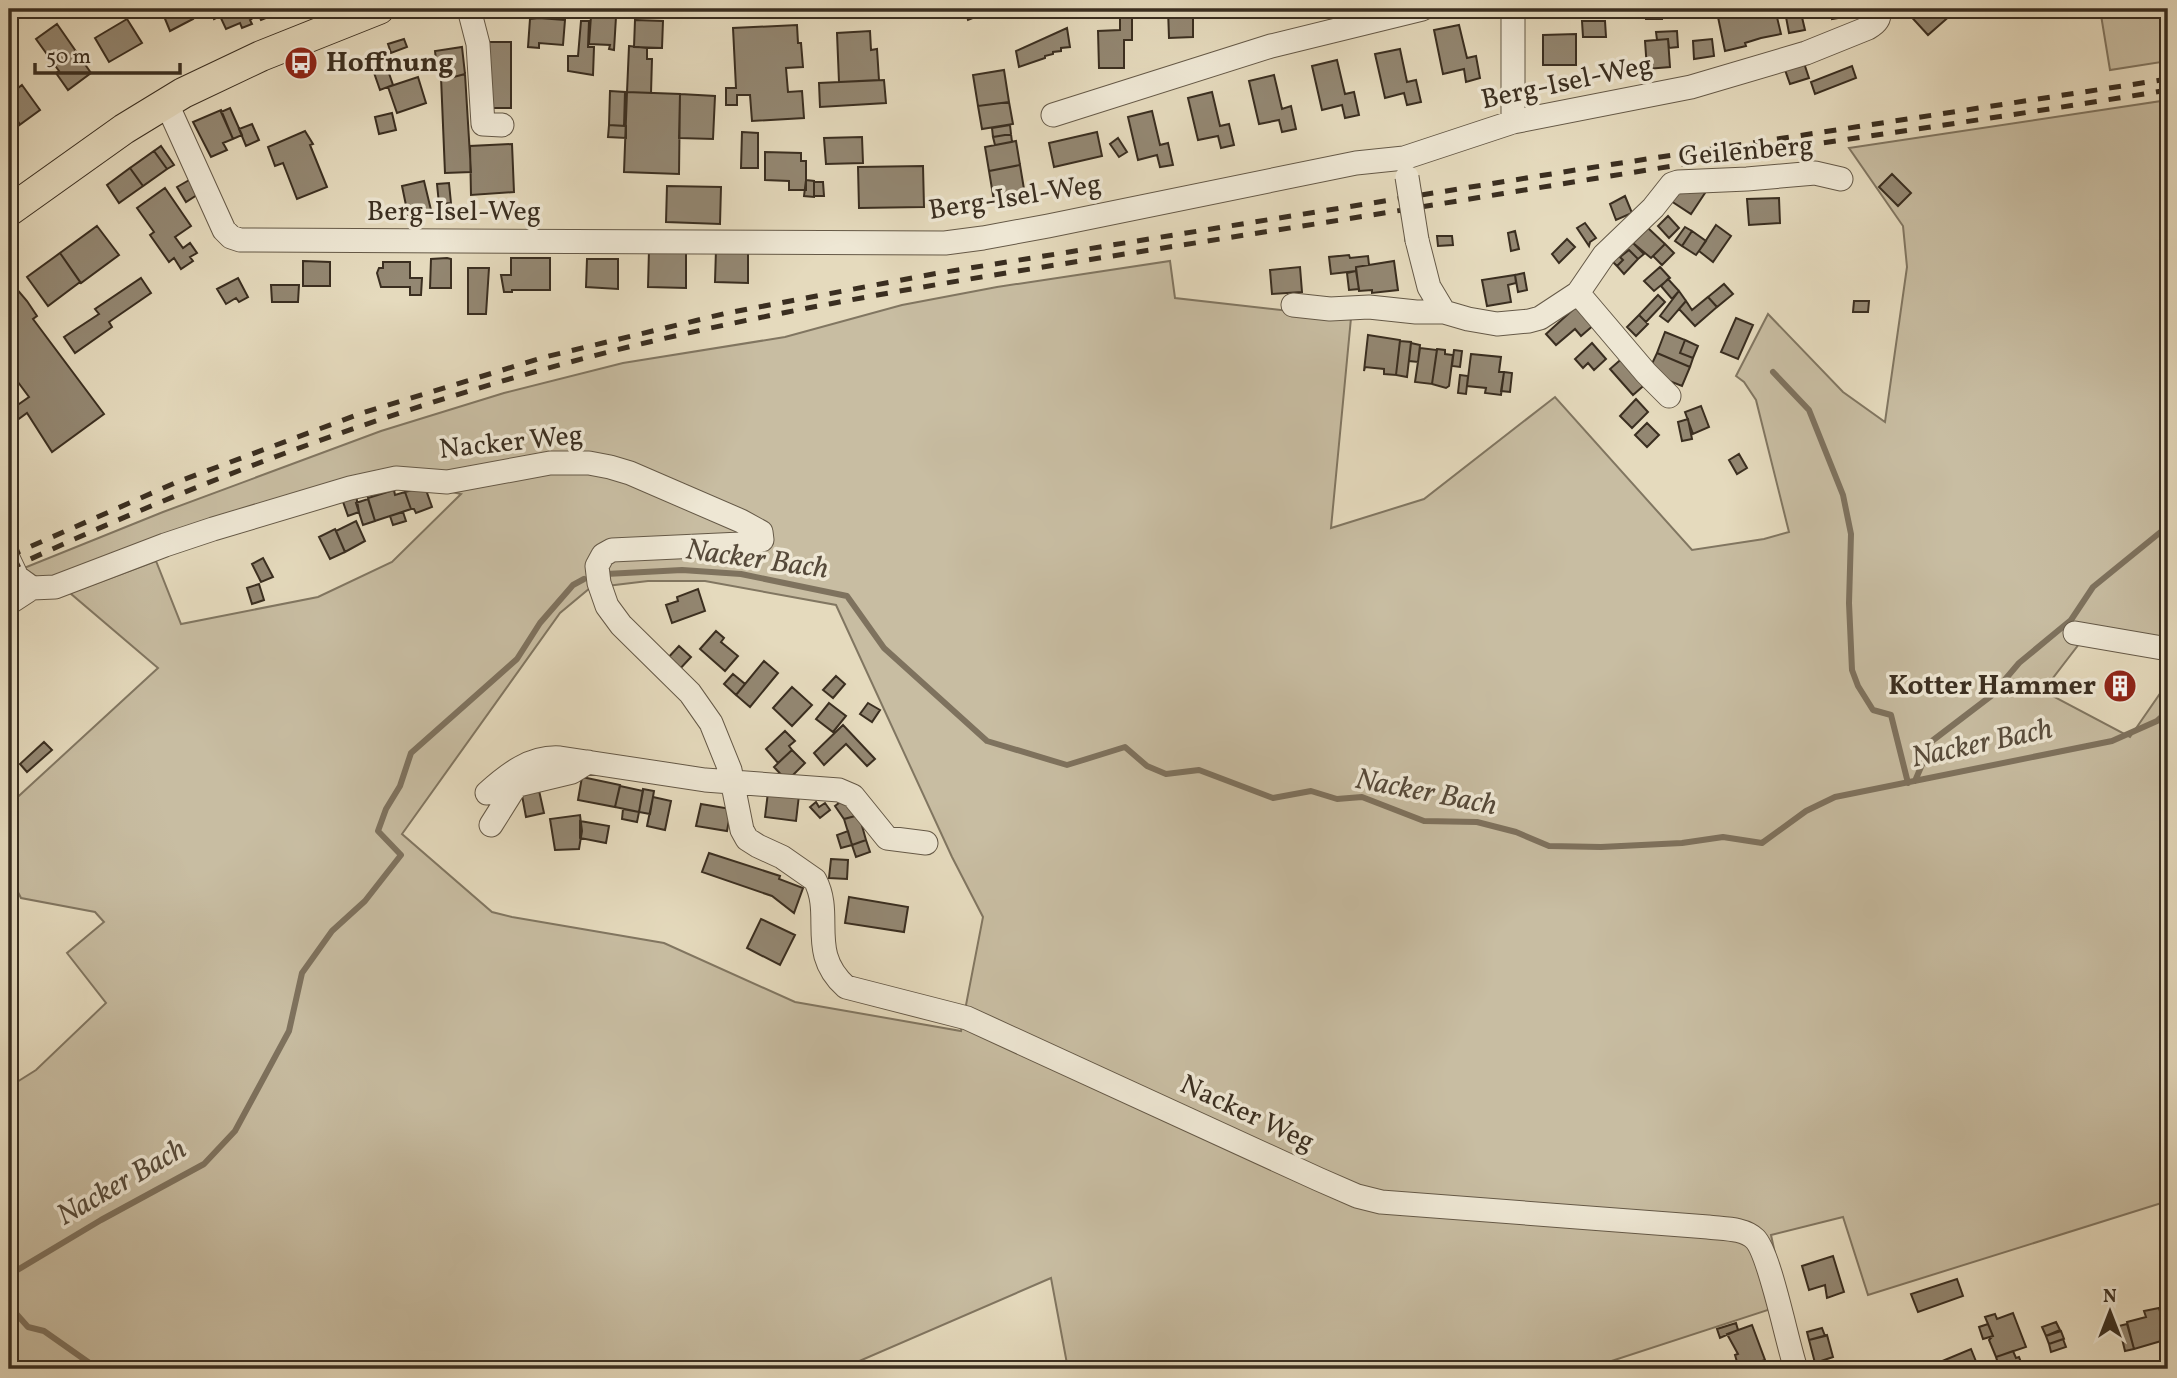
<svg xmlns="http://www.w3.org/2000/svg" width="2177" height="1378" font-family="Vollkorn,serif">
<style>
.green{fill:#c8bda2;stroke:#817661;stroke-width:2;fill-rule:evenodd}
.lines{fill:none;stroke-linecap:round;stroke-linejoin:round}
.stream{stroke:#7e725e;stroke-width:6}
.building{fill:#938772;stroke:#3a2e20;stroke-width:2}
.minor-casing{stroke:#655947;stroke-width:25}
.major-casing{stroke:#3a2e20;stroke-width:32}
.minor{stroke:#eee7d4;stroke-width:23}
.major{stroke:#e5dabd;stroke-width:30}
.rail{stroke:#3a2e20;stroke-width:5;stroke-dasharray:12 12;stroke-linecap:butt}
.minor-bridge-casing{stroke:#655947;stroke-width:25;stroke-linecap:butt}
.minor-bridge{stroke:#eee7d4;stroke-width:23}
.labels{text-anchor:middle;dominant-baseline:central;stroke-width:7;stroke-linejoin:round;paint-order:stroke}
.poi-label{font-size:28px;font-weight:bold;fill:#3a2e20;stroke:#eee7d4;text-anchor:start}
.street-label{font-size:28px;fill:#3a2e20;stroke:#eee7d4}
.water-label{font-size:30px;font-style:italic;fill:#564a3a;stroke:#eee7d4}
</style>
<rect width="100%" height="100%" fill="#e5dabd"/>
<filter id="stains"><feTurbulence type="fractalNoise" baseFrequency=".00286" numOctaves="4"/><feColorMatrix values="0 0 0 0 .2 0 0 0 0 .09 0 0 0 0 .02 0 0 0 .5 -.17"/></filter>
<radialGradient id="worn" r=".72"><stop offset=".6" stop-color="#630" stop-opacity="0"/><stop offset="1" stop-color="#630" stop-opacity=".3"/></radialGradient>
<path class="green" d="M2100 9H2168V61L2110 70Z
M2168 100V644L2086 635 2043 691 2130 737 2168 682V1201L1868 1295 1843 1217 1771 1235 1786 1304 1587 1369H1068L1051 1278 841 1369H9V1087L36 1070 106 1003 67 953 104 922 95 912 21 898 9 875V805L158 668 70 593 156 561 181 624 318 597 392 562 461 494 411 483 43 581 24 568 163 512 381 431 504 393 623 363 785 337 902 305 997 287 1170 261 1175 298 1351 318 1331 528 1424 499 1555 397 1692 550 1764 539 1789 532 1756 400 1744 382 1736 376 1768 314 1843 392 1885 422 1907 267 1903 226 1849 148ZM648 581H705L836 605 952 857 983 917 961 1031 795 1002 664 943 512 917 492 912 402 834 560 613 590 588Z"/>
<g class="lines">
<path class="stream" d="M1773 372 1809 410 1843 495 1851 534 1849 603 1852 670 1858 686 1873 710 1891 715 1908 783
M606 574 682 570 741 574 847 596 884 648 987 741 1067 765 1125 747 1147 766 1166 774 1199 770 1273 798 1311 791 1337 799 1362 797 1424 821 1477 822 1516 832 1549 846 1601 847 1682 843 1723 837 1762 843 1806 811 1835 797 2112 741 2157 721 2168 711
M1915 781 1932 741 1991 696 2019 663 2071 620 2093 587 2168 526
M9 1275 101 1220 204 1164 235 1131 289 1031 302 973 332 931 365 901 401 855 378 831 386 809 400 786 411 753 517 659 540 623 573 585 584 579
M12 1309 28 1327 44 1331 98 1369"/>
</g>
<path class="building" d="M161 9H188L193 19 170 31Z
M210 9H249L253 18 250 20 252 24 242 28 240 23 226 29 220 16 214 19Z
M256 9H274L276 14 261 20Z
M965 9H987L988 12 968 20Z
M1168 9H1193V37L1169 38Z
M1646 9H1662V19H1646Z
M1759 9H1775L1781 34 1761 38 1745 43 1746 46 1725 51 1718 17Z
M1830 9H1861V14L1832 19Z
M1947 9 1952 14 1928 35 1905 10Z
M1801 13 1805 30 1789 33 1786 17Z
M591 16 616 17 614 50 609 49 610 45 589 44Z
M539 18 565 20 563 45 539 43V48L528 47 530 19Z
M1120 18H1132V40H1124V68H1099L1098 31 1120 30Z
M127 19 142 43 109 62 95 38Z
M635 20 663 21 662 48 634 47Z
M581 21H589L588 47H594L593 75 568 71V56H578Z
M1582 21H1605L1606 37H1583Z
M57 24 91 73 68 90 56 73 59 71 36 39Z
M797 25 798 43H801L803 67 786 68 788 92 802 91 804 118 752 121 750 95H737V105H726V88H736L733 28Z
M1459 25 1467 58 1476 56 1480 78 1466 82 1464 69 1443 74 1434 30Z
M1067 28 1070 47 1061 48V51L1053 52V54L1045 56V58L1019 67 1016 51Z
M870 31 871 50 877 49 879 80 839 82 837 33Z
M1677 31 1678 47 1669 48 1668 39 1657 40 1656 32Z
M1576 34V65H1543V35Z
M404 39 407 47 391 53 388 44Z
M1668 39 1670 67 1647 69 1645 41Z
M1712 39 1714 56 1694 59 1693 41Z
M486 42H511V108H490Z
M629 46 647 48V59H652L651 93 627 92Z
M462 47 465 74 450 78 438 77 435 51Z
M1400 49 1407 82 1416 80 1421 102 1407 105 1404 93 1385 98 1375 54Z
M384 59 393 85 380 90 371 64Z
M1337 60 1345 94 1354 92 1359 115 1345 118 1342 105 1322 110 1312 66Z
M1803 60 1809 78 1790 84 1784 67Z
M1852 66 1856 78 1815 94 1811 82Z
M1004 70 1009 102 978 106 973 75Z
M465 74 471 172 445 173 441 77 450 78Z
M1274 75 1282 109 1291 106 1296 129 1282 132 1279 120 1259 124 1249 81Z
M418 77 426 103 397 113 388 87Z
M884 80 886 103 820 107 819 83Z
M22 85 40 110 18 126 19 123 9 109V95Z
M610 91 625 92 624 126 609 125Z
M627 92 680 94 679 174 624 172Z
M1212 92 1220 126 1229 124 1234 145 1221 148 1218 136 1198 140 1188 98Z
M680 94 715 96 713 139 679 138Z
M1009 102 1013 124 982 129 978 106Z
M230 108 242 135 233 139 221 112Z
M221 110 233 139 223 143 227 150 211 157 193 122Z
M1152 111 1160 145 1168 143 1173 165 1160 167 1157 155 1138 160 1128 117Z
M392 113 396 130 379 134 375 117Z
M252 124 259 140 246 146 239 129Z
M609 125 626 126V138L608 137Z
M1010 125 1011 134 993 137 992 128Z
M305 131 313 144 310 145 327 187 297 199 283 163 275 166 268 147Z
M742 132 758 133V168H741Z
M1097 132 1102 156 1054 167 1049 143Z
M1011 134 1012 142 995 145 993 137Z
M862 137 863 163 826 164 824 138Z
M1118 138 1127 152 1119 157 1110 144Z
M1016 141 1020 165 989 171 985 147Z
M512 144 514 192 471 195 470 146Z
M161 146 174 165 167 169 154 151Z
M154 151 167 169 143 186 130 168Z
M765 152 801 153V161H806V190H789V181L765 180Z
M1020 165 1025 195 994 201 989 171Z
M923 166 924 207 859 208 858 167Z
M130 168 143 186 119 203 107 185Z
M1892 174 1911 193 1898 206 1879 187Z
M191 179 200 193 186 202 177 187Z
M806 180 814 181V197L804 196Z
M424 181 431 210 408 215 402 186Z
M814 182H823L824 196H814Z
M449 183 451 203 439 204 437 184Z
M1692 183 1705 193 1691 214 1668 199 1677 186Z
M667 186 721 187 720 224 666 222Z
M165 188 191 226 175 237 183 248 190 243 197 253 190 257 193 261 181 269 174 258 169 262 150 235 154 232 137 208Z
M1625 196 1632 213 1616 220 1610 204Z
M1779 198 1780 223 1749 225 1747 199Z
M1668 216 1679 228 1669 238 1658 226Z
M1585 223 1596 238 1590 242 1589 246 1577 228Z
M1716 225 1731 236 1713 262 1699 251Z
M97 226 119 255 81 283 60 253Z
M1685 227 1692 231 1682 246 1675 241Z
M1648 228 1665 244 1651 258 1633 243Z
M1515 231 1519 249 1511 251 1508 233Z
M1692 231 1706 241 1696 255 1682 246Z
M1437 236H1452L1453 245 1438 246Z
M1628 238 1644 254 1638 259 1629 250 1620 257 1623 260 1617 266 1607 256Z
M1567 239 1575 247 1559 263 1552 254Z
M1665 244 1674 253 1662 265 1653 256Z
M716 249 748 250V283L715 282Z
M649 250H686V288L648 287Z
M1629 250 1638 259 1624 274 1617 266 1623 260 1620 257Z
M60 253 80 282 48 306 27 277Z
M1349 255 1350 258 1368 256 1369 265 1356 267V271L1331 274 1329 257Z
M447 258 451 259V288H430L431 259Z
M511 258H550V290H512V292H504L501 275H511Z
M587 259H618V289L586 287Z
M303 261 330 262V286H303Z
M1394 261 1398 290 1372 293V290L1359 291 1356 267Z
M383 262H410V278H422L421 295H410V287H381L377 273 379 268H383Z
M1300 267 1302 292 1272 294 1270 270Z
M1660 267 1670 278 1654 291 1644 281Z
M468 268H489L486 314H468Z
M1356 271 1359 289 1349 290 1347 273Z
M1524 273 1527 290 1518 292 1515 275Z
M1515 275 1516 283 1508 285 1511 302 1487 306 1482 280Z
M141 278 151 293 109 322 112 327 75 353 64 337 99 314 95 309Z
M238 278 248 297 239 302 236 298 226 304 217 289Z
M1668 279 1679 291 1672 299 1661 286Z
M1724 284 1733 294 1717 307 1708 297Z
M271 285H299L298 302H272Z
M9 286 12 291 16 288 27 301 37 316 33 319 104 414 52 452 27 413 9 426V411L29 397 9 370Z
M1679 291 1686 301 1668 322 1660 316Z
M1658 295 1665 302 1646 322 1639 315Z
M1708 297 1717 307 1695 326 1679 309 1686 301 1692 310Z
M1854 301H1869L1868 312H1853Z
M1577 306 1595 324 1581 336 1575 329 1556 345 1546 334Z
M1639 315 1648 324 1636 336 1627 327Z
M1736 318 1753 325 1738 359 1721 352Z
M1665 332 1685 340 1680 353 1693 358 1690 367 1657 353Z
M1368 335 1400 340 1396 375 1384 374V369L1365 367 1364 371Z
M1685 340 1698 346 1693 358 1680 353Z
M1400 341 1411 342 1407 377 1396 375Z
M1411 343 1420 345 1418 362 1409 361Z
M1592 343 1606 359 1594 370 1588 363 1583 368 1575 359Z
M1420 348 1437 350 1432 384 1415 382Z
M1437 349 1445 350V354L1453 355 1449 386 1446 388 1432 384Z
M1454 350 1462 351 1460 367 1452 366Z
M1657 353 1690 367 1682 386 1654 375 1650 368Z
M1471 354 1501 357 1499 372H1504L1501 395 1485 393 1486 388 1467 386Z
M1626 355 1649 381 1633 395 1610 369Z
M1504 372 1512 373 1510 392 1501 391Z
M1460 375 1468 376 1466 394 1458 393Z
M1636 399 1648 412 1632 428 1620 416Z
M1701 406 1709 427 1693 434 1685 412Z
M1688 419 1692 439 1682 441 1678 422Z
M1647 423 1659 435 1647 447 1635 435Z
M1739 454 1747 468 1737 474 1729 460Z
M416 489 426 490 432 507 416 513 414 509H411L405 492Z
M394 490 395 495 405 492 411 509 375 521 368 498Z
M356 495 359 512 348 516 342 499Z
M368 499 375 521 363 525 356 503Z
M403 512 406 521 393 525 390 516Z
M356 521 365 541 345 552 336 531Z
M335 529 345 552 330 559 319 537Z
M263 558 273 577 261 582 252 564Z
M259 584 264 600 252 604 247 588Z
M698 589 705 611 672 623 666 605 678 601 677 597Z
M716 631 724 638 721 642 738 656 725 671 700 649Z
M679 646 691 657 677 672 665 661Z
M764 661 778 673 750 707 736 695Z
M2116 673 2133 685 2124 699 2106 687Z
M733 674 745 684 736 695 724 684Z
M836 676 845 684 833 698 823 690Z
M792 687 812 705 792 726 773 708Z
M829 703 846 716 833 732 816 719Z
M868 703 880 710 872 722 860 714Z
M843 725 875 759 867 766 846 744 824 765 814 753Z
M785 731 795 741 789 746 792 750 778 763 766 749Z
M44 742 52 750 27 772 20 764Z
M792 750 805 763 787 781 774 767Z
M582 777 620 785 615 807 578 800Z
M538 786 544 813 526 817 521 790Z
M620 786 643 791 639 812 615 807Z
M643 789 654 791 650 814 639 812Z
M768 792 799 795 796 821 765 817Z
M653 797 671 801 665 830 647 826Z
M847 797 859 815 844 819 835 806Z
M816 802 819 807 825 803 830 810 820 818 810 807Z
M701 804 731 809 727 831 696 826Z
M623 809 639 812 637 822 622 819Z
M580 815 582 831 579 849 555 850 550 819Z
M859 815 866 840 852 845 844 819Z
M580 821 609 826 606 843 580 838Z
M848 831 852 845 841 848 837 835Z
M866 840 870 852 856 857 852 845Z
M709 853 780 876 779 879 803 888 794 913 772 896 702 872Z
M831 859 848 860 847 879 829 878Z
M849 897 908 907 904 932 845 923Z
M761 919 795 935 780 965 747 948Z
M1833 1256 1844 1292 1827 1298 1825 1285 1809 1290 1802 1266Z
M1957 1279 1963 1296 1918 1312 1911 1294Z
M2159 1308 2168 1339 2134 1349 2127 1322 2146 1317 2144 1311Z
M2013 1313 2026 1347 1996 1357 1989 1340 1993 1336 1985 1317 1995 1314 1997 1319Z
M2056 1322 2060 1330 2046 1336 2042 1327Z
M1736 1323 1738 1330 1720 1338 1717 1329Z
M1988 1324 1993 1336 1983 1339 1979 1327Z
M2127 1324 2134 1349 2125 1351 2119 1326Z
M1752 1325 1765 1360 1739 1369 1735 1355 1738 1354 1727 1334Z
M1822 1328 1825 1336 1809 1340 1807 1332Z
M2061 1331 2064 1339 2049 1344 2046 1336Z
M1827 1335 1833 1357 1815 1363 1809 1340Z
M2063 1339 2066 1347 2051 1352 2049 1344Z
M1971 1349 1979 1369H1924L1928 1367Z
M2013 1351 2016 1358 2019 1357 2022 1365 2019 1367 2020 1369H2000L1996 1357Z"/>
<g class="lines">
<defs>
<path id="minor" d="M469 9 478 44 483 124 502 125
M166 102 224 230 231 237 240 240 945 243 983 238 1048 226 1356 163 1404 158 1513 122 1691 87 1806 53 1868 28C1877 23 1880 19 1879 9
M1053 115 1271 46 1422 9
M1513 122V9
M1417 240 1429 287 1444 312 1468 319 1497 324 1529 321 1540 318 1578 293 1604 255 1653 208 1672 184 1678 182 1747 179 1815 173 1841 179
M1578 293 1646 373 1669 396
M1293 305 1330 309 1369 307 1416 312H1444
M9 560 17 577 32 588 55 587 165 545 213 529 350 488 396 478 447 482 550 463H589L610 467 630 473 741 521 761 532 762 540 741 544 612 550 603 555 597 566 599 583 607 606 621 625 690 693 711 723 730 770 742 830 747 839 758 846 782 857 815 880C834 916 807 952 846 987L967 1018 1318 1179 1357 1196 1381 1202 1708 1227C1723 1229 1744 1228 1755 1239 1770 1254 1787 1343 1796 1369
M9 603 32 588
M2075 633 2168 649
M487 793C508 774 531 756 560 758L705 780 839 790 853 796 887 838 926 843
M491 825 513 790 518 785 572 772 588 762"/>
<path id="major" d="M9 211 124 129 183 93 261 56 379 9"/>
</defs>
<use href="#minor" class="minor-casing"/>
<use href="#major" class="major-casing"/>
<use href="#minor" class="minor"/>
<use href="#major" class="major"/>
<path class="rail" d="M9 556 177 482 362 413 545 357 727 313 933 274 1582 169 2168 79
M9 569C214 473 428 395 649 342 852 294 1059 265 1264 232 1426 207 1587 179 1749 154 1889 133 2029 113 2168 90"/>
<defs>
<path id="minor-bridge" d="M1407 177 1417 240"/>
</defs>
<use href="#minor-bridge" class="minor-bridge-casing"/>
<use href="#minor-bridge" class="minor-bridge"/>
</g>
<defs>
<symbol id="bus-disc" viewBox="-11 -11 22 22"><circle r="9.5" fill="#8f2418" stroke="#eee7d4"/><path d="M-5-6H5V4H4V6H2V4H-2V6H-4V4H-5ZM-3.5-4V0h7V-4ZM-3.5 1.2v1.5H-2V1.2ZM2 1.2v1.5H3.5V1.2Z" fill="#fff"/></symbol>
<symbol id="building-disc" viewBox="-11 -11 22 22"><circle r="9.5" fill="#8f2418" stroke="#eee7d4"/><path d="M-4-6H4V6H1V3H-1V6H-4ZM-2.5-4.3h1.7v1.8h-1.7ZM.8-4.3h1.7v1.8H.8ZM-2.5-1h1.7V.8h-1.7ZM.8-1h1.7V.8H.8Z" fill="#fff"/></symbol>
</defs>
<g fill-rule="evenodd">
<use href="#bus-disc" x="282" y="44" width="38" height="38"/>
<use href="#building-disc" x="2101" y="667" width="38" height="38"/>
</g>
<g class="labels">
<g class="poi-label">
<text x="326" y="63">Hoffnung</text>
<text x="2096" y="686" text-anchor="end">Kotter Hammer</text>
</g>
<g class="street-label">
<text transform="translate(1567 83) rotate(-12)">Berg-Isel-Weg</text>
<text transform="translate(1746 152) rotate(-5)">Geilenberg</text>
<text transform="translate(1015 198) rotate(-9)">Berg-Isel-Weg</text>
<text x="454" y="212">Berg-Isel-Weg</text>
<text transform="translate(511 443) rotate(-6)">Nacker Weg</text>
<text transform="translate(1247 1114) rotate(25)">Nacker Weg</text>
</g>
<g class="water-label">
<text transform="translate(757 560) rotate(8)">Nacker Bach</text>
<text transform="translate(1982 744) rotate(-12)">Nacker Bach</text>
<text transform="translate(1426 793) rotate(11)">Nacker Bach</text>
<text transform="translate(122 1183) rotate(-30)">Nacker Bach</text>
</g>
</g>
<rect width="2177" height="1378" fill="none" stroke="#e5dabd" stroke-width="35"/>
<rect x="10" y="10" width="2156" height="1357" fill="none" stroke="#3a2e20" stroke-width="3.5"/>
<rect x="18" y="18" width="2142" height="1343" fill="none" stroke="#3a2e20" stroke-width="2"/>
<g transform="translate(2110 1312)" stroke="#eee7d4" stroke-width="5" paint-order="stroke">
<path d="M0-5L12 26L0 18L-12 26Z" fill="#3a2e20"/>
<text y="-10" font-size="19" font-weight="bold" text-anchor="middle" fill="#3a2e20">N</text>
</g>
<path d="M35 63v10h145v-10" fill="none" stroke="#3a2e20" stroke-width="3.5"/>
<text x="46" y="63" font-size="21" fill="#3a2e20" stroke="#eee7d4" stroke-width="5" paint-order="stroke">50 m</text>
<rect width="100%" height="100%" filter="url(#stains)"/>
<rect width="100%" height="100%" fill="url(#worn)"/>
</svg>
